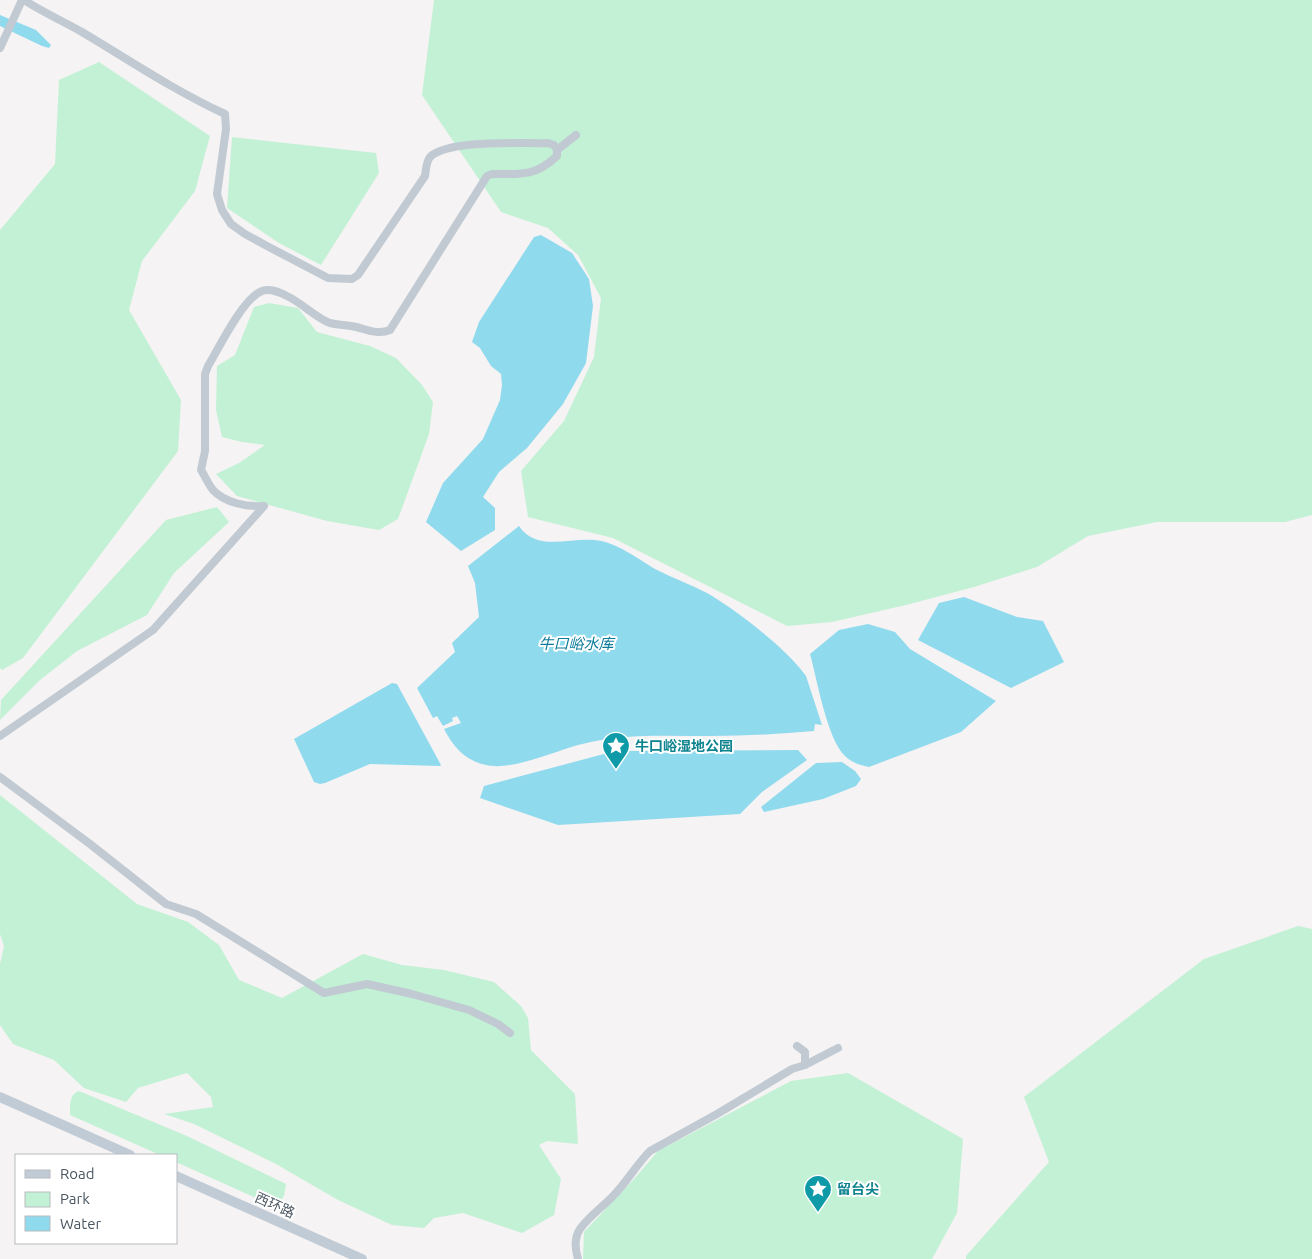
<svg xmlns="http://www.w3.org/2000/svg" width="1312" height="1259" font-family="Ubuntu,'Noto Sans SC',sans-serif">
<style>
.green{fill:#c3f1d5}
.water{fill:#90daee}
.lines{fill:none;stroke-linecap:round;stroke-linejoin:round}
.minor{stroke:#c1cad2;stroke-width:8}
.secondary{stroke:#c1cbd6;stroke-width:10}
.labels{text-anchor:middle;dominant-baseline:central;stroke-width:4;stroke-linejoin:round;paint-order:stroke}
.culture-label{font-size:14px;font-weight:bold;fill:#0d838f;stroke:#fff;text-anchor:start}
.street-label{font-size:14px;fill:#4a5661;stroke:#fff}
.water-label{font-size:15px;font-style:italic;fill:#0c7c9b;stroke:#fff}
</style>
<rect width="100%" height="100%" fill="#f5f3f3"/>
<path class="green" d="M434 0H1312V515L1285 522H1157L1088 536 1037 567 974 587 906 605 832 622 787 626 613 538 528 517 521 471 564 421 594 357 601 298 578 255 548 228 501 212 422 95Z
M99 62 210 136 195 191 142 261 129 310 181 400 178 451 23 658 2 670 0 668V230L55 164 59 80Z
M232 137 376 153 379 173 321 265 279 243 227 208Z
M269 303 298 308 317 332 370 346 396 358 422 385 433 402 429 434 398 519 379 530 327 521 237 496 216 474 239 463 265 445 242 442 222 437 216 410 217 366 235 355 254 307Z
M217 507 229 522 174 573 147 615 77 651 40 680 0 720 1 700 166 520Z
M0 795 137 904 188 922 219 945 239 980 282 998 363 954 402 965 444 970 494 982 521 1006 528 1018 531 1050 575 1094 578 1144 547 1141 539 1145 561 1179 554 1215 522 1233 463 1213 434 1218 424 1228 392 1225 338 1200 276 1164 194 1124 164 1114 213 1107 211 1097 187 1073 138 1088 126 1102 84 1088 54 1060 13 1044 0 1025V964L4 946 0 934Z
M1298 926 1312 929V1259H966V1256L1049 1162 1024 1097 1204 959Z
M848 1073 963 1139 957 1213 932 1259H583L584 1232 634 1179 658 1151 791 1081Z
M79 1091 187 1136 286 1184 284 1196 276 1207 176 1162V1155H160L70 1115C70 1106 69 1094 79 1091Z"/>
<path class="water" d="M0 15 36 30 51 45 49 48 42 46 0 26Z
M541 235 572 253 589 279 593 306 586 363 563 404 527 448 499 472 483 497 495 508V530L461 551 426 522 443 483 483 439 500 400 502 385 501 374 491 366 480 348 472 342 479 322 534 237Z
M519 526C538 554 574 535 601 541 618 544 640 560 655 569 672 578 690 584 707 593 735 609 787 649 806 676L822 725 815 724 814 731C780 734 746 736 711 736 667 736 621 733 578 745 553 752 511 771 486 765 466 761 453 747 444 729L461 723 457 716 452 718 453 721 443 726 437 716 433 718 417 688 455 652 452 643 479 617 475 583 468 566Z
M964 597 1017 617 1043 621 1064 662 1011 688 918 640 939 603Z
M868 624 895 632 910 649 996 701 961 732 869 767C860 765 852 763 845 756 827 739 817 679 810 654L839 630Z
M392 683 397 684 441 765 440 766 370 764 325 783 320 784 314 782 294 739Z
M798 750 807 760 762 792 740 814 558 825 480 798 484 786 615 751Z
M842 762 855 771 861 779 856 786 823 799 764 812 761 807 816 763Z"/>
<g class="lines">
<path class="minor" d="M0 48 22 0
M557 150 576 135
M0 736 153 630 264 506C247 507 225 503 213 490 208 484 205 476 201 470L205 451V374L208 366C219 348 243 298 262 291 270 288 279 292 287 296 302 303 316 318 330 323 338 325 348 325 356 327 367 330 379 335 390 330L487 176 492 174C520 174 535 177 557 156V150L554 145 548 143C522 144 449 139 430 157 426 162 426 170 425 176L358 275 352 279 328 278 267 246 245 234 231 224 222 210 217 194 226 129 225 114C175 91 129 60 82 32 63 21 42 12 24 0
M0 777 90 844 166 904 196 914 324 993 367 984 412 994 469 1010 498 1024 510 1033
M797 1046 805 1052V1065
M578 1259C575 1249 574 1238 580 1229 589 1216 603 1207 613 1196 627 1182 636 1165 650 1151L717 1114 792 1069 805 1065 838 1048"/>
<path class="secondary" d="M0 1097 130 1155
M176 1176 362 1259"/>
</g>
<defs>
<symbol id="sight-pin" viewBox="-11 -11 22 30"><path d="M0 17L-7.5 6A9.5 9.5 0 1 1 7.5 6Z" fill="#0f9aa8" stroke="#fff"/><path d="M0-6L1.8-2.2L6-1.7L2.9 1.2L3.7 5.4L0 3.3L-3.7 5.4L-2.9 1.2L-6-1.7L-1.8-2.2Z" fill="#fff"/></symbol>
</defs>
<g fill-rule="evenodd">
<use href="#sight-pin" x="600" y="730" width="32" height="43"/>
<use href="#sight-pin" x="802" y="1173" width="32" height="43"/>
</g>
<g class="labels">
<g class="culture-label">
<text x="635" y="746">牛口峪湿地公园</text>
<text x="837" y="1189">留台尖</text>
</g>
<g class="street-label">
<text transform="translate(275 1205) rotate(24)">西环路</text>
</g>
<g class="water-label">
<text x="576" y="643">牛口峪水库</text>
</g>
</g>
<rect x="15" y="1154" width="162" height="90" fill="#ffffff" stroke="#b7bbc0"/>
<rect x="25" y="1170" width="25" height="8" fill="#c1cbd6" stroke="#b7bbc0"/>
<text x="60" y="1179" font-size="15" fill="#4a5661">Road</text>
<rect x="25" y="1192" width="25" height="15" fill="#c3f1d5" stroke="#b7bbc0"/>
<text x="60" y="1204" font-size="15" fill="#4a5661">Park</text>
<rect x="25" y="1216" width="25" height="15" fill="#90daee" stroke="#b7bbc0"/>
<text x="60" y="1229" font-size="15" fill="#4a5661">Water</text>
</svg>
